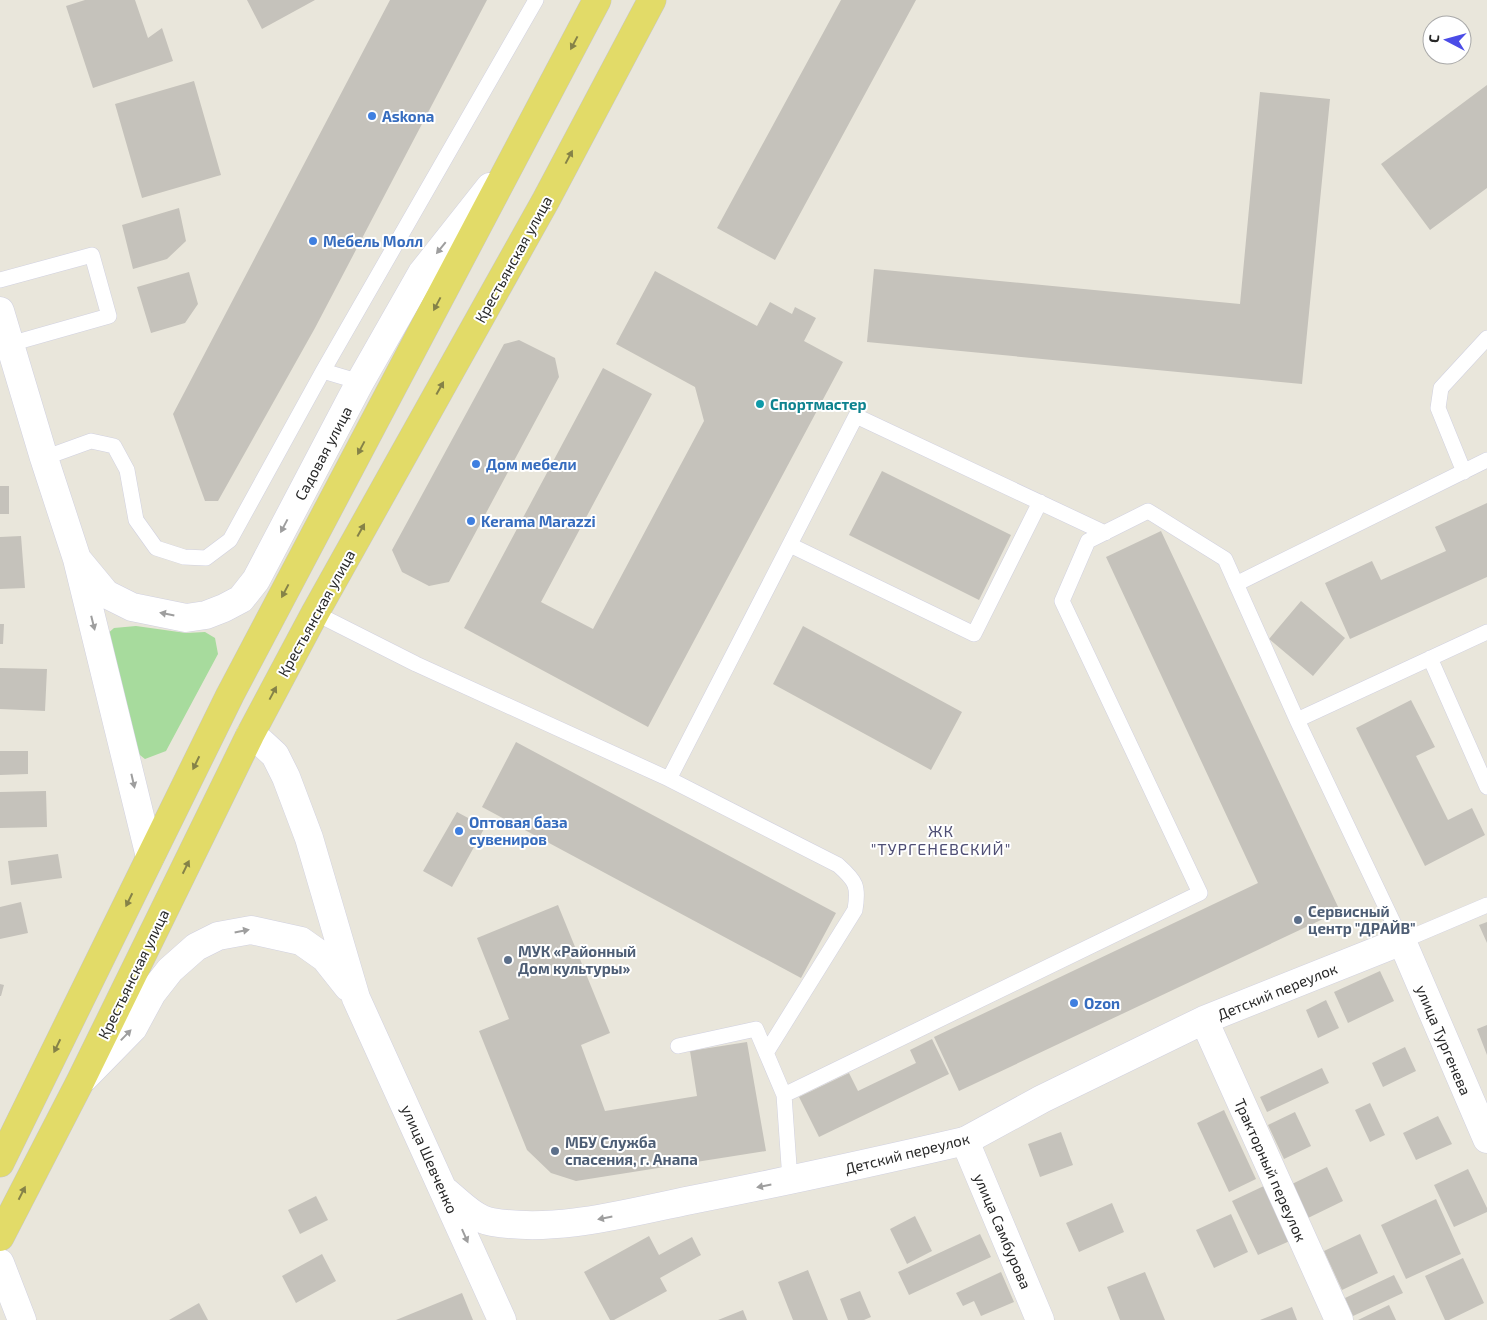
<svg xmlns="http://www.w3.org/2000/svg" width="1487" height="1320" font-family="'Exo 2',sans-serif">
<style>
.green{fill:#a7db9d}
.building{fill:#c5c2bb}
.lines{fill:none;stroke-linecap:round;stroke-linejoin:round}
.lane-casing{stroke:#d1d1e0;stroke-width:16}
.street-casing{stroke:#d1d1e0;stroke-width:29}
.secondary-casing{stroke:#d1d1e0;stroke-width:29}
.primary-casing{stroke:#c7c7c7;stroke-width:29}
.lane{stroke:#fff;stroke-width:15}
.street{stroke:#fff;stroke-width:28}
.secondary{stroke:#fff;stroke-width:28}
.primary{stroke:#e2db68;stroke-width:28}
.oneway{fill:#858248}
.oneway2{fill:#9e9e9e}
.shop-dot{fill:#3f7fe0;stroke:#fff;stroke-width:2}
.culture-dot{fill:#0f9aa8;stroke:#fff;stroke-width:2}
.service-dot{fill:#5c6f8a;stroke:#fff;stroke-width:2}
.labels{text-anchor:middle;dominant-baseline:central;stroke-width:4;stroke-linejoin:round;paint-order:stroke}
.shop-label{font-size:15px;font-weight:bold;fill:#366cbe;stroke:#fff;text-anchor:start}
.street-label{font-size:15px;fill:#282828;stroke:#fff}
.culture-label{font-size:15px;font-weight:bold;fill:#0d838f;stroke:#fff;text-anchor:start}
.service-label{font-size:15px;font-weight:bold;fill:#4e5e75;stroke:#fff;text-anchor:start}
.neighbourhood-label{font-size:16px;letter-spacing:1px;fill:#4e4e74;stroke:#fff}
</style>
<rect width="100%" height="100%" fill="#e9e6db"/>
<path class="green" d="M136 626 186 633 205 632 215 638 218 654 166 751 145 759 136 752 106 635 114 628Z"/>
<path class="building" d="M85 0H135L148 38 162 28 173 61 93 88 66 6Z
M247 0H315L262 29Z
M390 0H487L315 328 218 501H205L173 414Z
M841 0H916L775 260 717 228Z
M194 81 221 175 142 198 115 104Z
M1487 85V188L1430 230 1381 164Z
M1260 92 1330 99 1302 384 867 342 874 269 1240 304Z
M179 208 186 241 167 259 133 269 122 225Z
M655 271 757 326 770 302 792 314 795 307 816 318 804 341 843 362 648 727 464 628 603 368 652 394 541 602 593 629 665 494 704 421 695 387 616 344Z
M189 272 198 304 185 323 151 333 137 287Z
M519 340 555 358 559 377 449 582 429 586 402 572 392 550 504 344Z
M882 471 1011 535 979 600 849 535Z
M0 486H9V514H0Z
M1487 503V577L1350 639 1325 583 1372 561 1381 580 1446 551 1435 527Z
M1161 531 1340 911 959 1091 934 1037 1258 883 1106 557Z
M21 536 25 588 0 589V537Z
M1301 601 1345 638 1313 676 1269 639Z
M0 624H4L3 644H0Z
M803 626 962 712 931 770 773 684Z
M0 668 47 669 45 711 0 709Z
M1411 700 1435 747 1416 756 1448 820 1472 808 1485 835 1425 866 1356 728Z
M516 742 836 913 801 978 482 807Z
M0 751H28V774L0 775Z
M46 791 47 827 0 828V792Z
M457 812 485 827 452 887 423 871Z
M58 854 62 878 11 885 8 861Z
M21 902 28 933 0 939V907Z
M558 905 610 1033 581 1045 605 1111 697 1096 690 1051 747 1042 766 1151 576 1181 551 1173 527 1150 479 1031 509 1019 477 938Z
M1487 922V943L1479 925Z
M1380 971 1394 1001 1348 1023 1334 992Z
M0 984 4 985 1 996H0Z
M1326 1000 1339 1028 1318 1038 1306 1010Z
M1487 1025V1055L1477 1029Z
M932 1039 949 1074 819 1137 799 1097 849 1073 858 1091 916 1063 910 1050Z
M1405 1047 1416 1071 1383 1087 1372 1063Z
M1322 1068 1329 1083 1267 1112 1260 1097Z
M1370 1103 1385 1135 1370 1142 1355 1110Z
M1224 1110 1256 1179 1229 1192 1197 1123Z
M1295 1112 1311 1146 1284 1159 1268 1125Z
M1438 1116 1452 1144 1416 1160 1403 1133Z
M1061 1132 1073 1165 1040 1177 1028 1144Z
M1327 1167 1343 1201 1308 1218 1292 1184Z
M1468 1169 1487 1208V1212L1454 1227 1434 1185Z
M1266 1185 1292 1240 1258 1255 1232 1201Z
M316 1196 328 1220 300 1234 288 1210Z
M1436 1199 1461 1254 1406 1279 1381 1225Z
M1112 1203 1124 1232 1079 1252 1066 1223Z
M1231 1214 1248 1252 1214 1268 1196 1230Z
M915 1216 932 1251 907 1264 890 1229Z
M980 1234 991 1257 909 1295 898 1272Z
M1360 1234 1378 1273 1342 1290 1324 1251Z
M649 1236 659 1255 692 1237 701 1255 660 1278 667 1291 614 1320H610L584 1272Z
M322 1254 336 1281 296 1303 282 1276Z
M1463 1258 1484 1303 1449 1320H1445L1425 1276Z
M808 1270 828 1320H793L778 1282Z
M1001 1272 1014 1302 981 1316 974 1301 963 1306 956 1293Z
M1145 1272 1165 1320H1120L1107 1287Z
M1394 1275 1403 1293 1353 1316 1345 1298Z
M860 1291 871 1317 864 1320H848L840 1299Z
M462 1293 473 1320H396Z
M199 1303 208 1320H169Z
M1389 1305 1396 1320H1358Z
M1292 1307 1297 1320H1260Z
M743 1310 747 1320H718Z"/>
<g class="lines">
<defs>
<path id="lane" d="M0 280 92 255 109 316 10 344
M323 371 360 382
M44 458 91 441 114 446 127 470 136 520 156 548 184 557 206 558 230 540 323 371 536 0
M1464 472 1438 408 1441 388 1487 338
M790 545 974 634 1040 502
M1236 584 1487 460
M315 613 416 664 669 779 856 416 1105 533
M1430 658 1487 787
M1297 720 1487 632
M669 779 838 865C856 881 859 886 855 910L766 1053
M678 1046 756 1029 784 1095 790 1180
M784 1095 1200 893 1062 601 1088 541 1148 511 1225 559 1297 720 1402 941 1487 905"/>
<path id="street" d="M0 311 44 458 77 559 150 857
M77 559 106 594 132 607 186 618 206 615 224 608 241 599 256 580 360 382 422 273 490 187
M1204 1020 1339 1320
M965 1141 1042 1099 1204 1020 1402 941 1487 1139
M0 1263 22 1320"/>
<path id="secondary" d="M250 735 262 743 275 755 286 777 309 838 356 998 502 1320
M84 1078 133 1028 152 993 170 970 196 947 218 936 251 930 301 941 325 958 348 987
M445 1191C459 1202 474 1219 492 1222 558 1233 626 1213 691 1200 783 1182 874 1162 965 1141L1040 1320"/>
<path id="primary" d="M0 1163 230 695 597 0
M0 1237 80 1082 250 735 315 613 546 200 652 0"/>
</defs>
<use href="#lane" class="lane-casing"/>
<use href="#street" class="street-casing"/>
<use href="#secondary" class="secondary-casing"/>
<use href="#primary" class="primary-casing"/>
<use href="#lane" class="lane"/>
<use href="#street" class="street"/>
<use href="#secondary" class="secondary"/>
<use href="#primary" class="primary"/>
</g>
<defs><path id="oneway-solid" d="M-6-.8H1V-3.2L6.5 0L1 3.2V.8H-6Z" transform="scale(1.25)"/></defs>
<g class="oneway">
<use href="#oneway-solid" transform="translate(574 43) rotate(118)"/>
<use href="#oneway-solid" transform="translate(569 157) rotate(-62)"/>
<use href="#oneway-solid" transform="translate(437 304) rotate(118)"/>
<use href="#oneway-solid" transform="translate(440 388) rotate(-61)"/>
<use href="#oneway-solid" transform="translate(361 448) rotate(118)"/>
<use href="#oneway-solid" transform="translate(361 530) rotate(-61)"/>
<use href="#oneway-solid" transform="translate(285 591) rotate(118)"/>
<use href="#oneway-solid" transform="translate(273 693) rotate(-62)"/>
<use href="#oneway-solid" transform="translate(196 763) rotate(116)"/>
<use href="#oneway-solid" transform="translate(186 867) rotate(-64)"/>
<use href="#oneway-solid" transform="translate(129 900) rotate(116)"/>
<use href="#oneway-solid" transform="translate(57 1046) rotate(116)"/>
<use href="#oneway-solid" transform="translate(22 1193) rotate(-63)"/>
</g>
<g class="oneway2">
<use href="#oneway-solid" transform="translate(441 248) rotate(129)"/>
<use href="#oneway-solid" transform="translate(284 526) rotate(118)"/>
<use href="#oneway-solid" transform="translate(167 614) rotate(-169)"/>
<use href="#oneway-solid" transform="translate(93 623) rotate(76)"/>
<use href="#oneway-solid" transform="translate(133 781) rotate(77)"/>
<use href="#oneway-solid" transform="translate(242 931) rotate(-11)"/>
<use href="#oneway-solid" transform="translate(126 1035) rotate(-46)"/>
<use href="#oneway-solid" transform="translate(764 1186) rotate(169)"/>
<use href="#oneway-solid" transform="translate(605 1218) rotate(169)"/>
<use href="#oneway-solid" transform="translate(465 1236) rotate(66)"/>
</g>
<g class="shop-dot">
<circle cx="372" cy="116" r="5"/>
<circle cx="313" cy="241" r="5"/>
<circle cx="476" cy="464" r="5"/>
<circle cx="471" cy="521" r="5"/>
<circle cx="459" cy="831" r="5"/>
<circle cx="1074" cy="1003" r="5"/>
</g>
<circle class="culture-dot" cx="760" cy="404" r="5"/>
<g class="service-dot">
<circle cx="1298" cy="920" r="5"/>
<circle cx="508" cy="960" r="5"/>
<circle cx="555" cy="1151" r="5"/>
</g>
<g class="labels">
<g class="shop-label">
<text x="382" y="116">Askona</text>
<text x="323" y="241">Мебель Молл</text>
<text x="486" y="464">Дом мебели</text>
<text x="481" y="521">Kerama Marazzi</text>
<text x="469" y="822">Оптовая база<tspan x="469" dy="17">сувениров</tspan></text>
<text x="1084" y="1003">Ozon</text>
</g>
<g class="street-label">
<text transform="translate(513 259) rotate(-61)">Крестьянская улица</text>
<text transform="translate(323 453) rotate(-62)">Садовая улица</text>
<text transform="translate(316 613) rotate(-61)">Крестьянская улица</text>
<text transform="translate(133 974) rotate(-64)">Крестьянская улица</text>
<text transform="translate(1277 991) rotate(-22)">Детский переулок</text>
<text transform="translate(1444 1040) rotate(67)">улица Тургенева</text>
<text transform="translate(907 1153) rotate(-14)">Детский переулок</text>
<text transform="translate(430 1159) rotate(66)">улица Шевченко</text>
<text transform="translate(1271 1170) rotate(66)">Тракторный переулок</text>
<text transform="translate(1003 1231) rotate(67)">улица Самбурова</text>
</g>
<g class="culture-label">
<text x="770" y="404">Спортмастер</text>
</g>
<g class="service-label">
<text x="1308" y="911">Сервисный<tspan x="1308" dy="17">центр "ДРАЙВ"</tspan></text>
<text x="518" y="951">МУК «Районный<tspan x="518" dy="17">Дом культуры»</tspan></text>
<text x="565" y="1142">МБУ Служба<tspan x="565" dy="17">спасения, г. Анапа</tspan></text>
</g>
<g class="neighbourhood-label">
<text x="941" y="830">ЖК<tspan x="941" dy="18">"ТУРГЕНЕВСКИЙ"</tspan></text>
</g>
</g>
<g transform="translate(1447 40) rotate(276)"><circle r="24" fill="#ffffff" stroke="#a9a9a9"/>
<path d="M0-4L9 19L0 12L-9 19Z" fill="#4b4ce7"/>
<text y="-8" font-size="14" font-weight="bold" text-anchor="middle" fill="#282828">С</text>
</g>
</svg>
